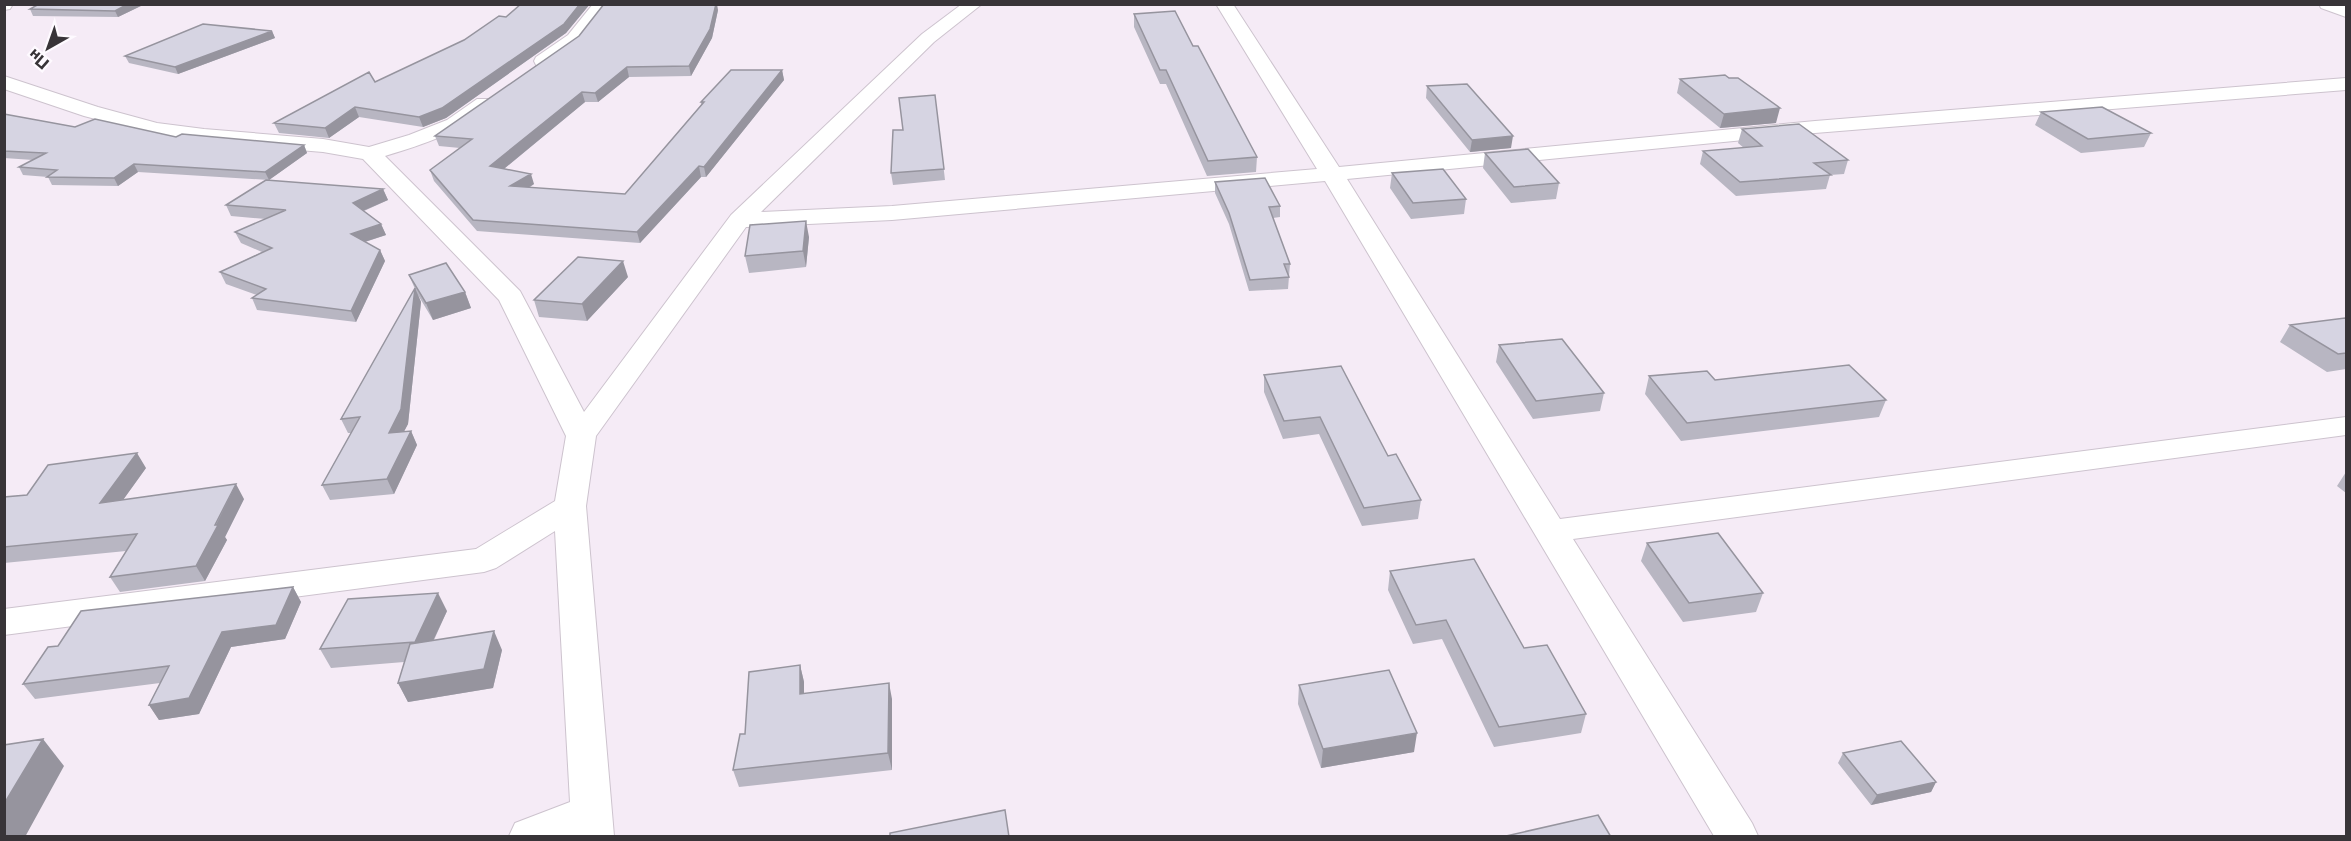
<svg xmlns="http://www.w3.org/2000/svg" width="2351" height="841" font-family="Commissioner,sans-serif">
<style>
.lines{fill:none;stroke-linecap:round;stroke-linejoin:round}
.street-casing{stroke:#cdc3ce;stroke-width:2}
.street{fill:#fff;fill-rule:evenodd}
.wall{fill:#b8b6c2}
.shaded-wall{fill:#96949e}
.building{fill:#d6d4e2;stroke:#96949e;stroke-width:1.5}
</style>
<rect width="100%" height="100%" fill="#f5ebf6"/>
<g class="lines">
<defs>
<path id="street" d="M4 4H13L10 9 4 10Z
M593 4H611C598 23 561 71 536 65L534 61 536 57 568 35Z
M962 4H982L934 42 761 212 892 206 1317 169 1216 4H1233L1339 167 1815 121 2346 78V90L1815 133 1347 179 1560 519 2346 417V435L1573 539 1752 823 1758 836H1714L1325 181 892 220 746 227 596 436 586 506 614 836H509L515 823 570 802 555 531 496 568 484 572 4 635V609L476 549 555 501 566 436 499 300 363 159 323 152 204 142 157 135 84 116 4 89V76L98 107 157 123 204 129 323 139 369 147 409 135 447 120 477 99H491L494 103 491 107C454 134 428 143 385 156L520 291 584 412 731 215 922 34Z
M2319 4 2346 6V17L2321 8Z"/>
</defs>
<use href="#street" class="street-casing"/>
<use href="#street" class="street"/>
</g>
<path class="wall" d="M145 4 118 17 33 16 30 9Z
M521 4H590L566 33 446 118 423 127 359 117 329 138 279 133 274 123 375 82 464 40 506 17Z
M718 10 712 38 691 76 629 77 598 102H585L504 169 534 184 529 188 625 194 701 105V102L782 70 784 80 706 177H701L640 243 477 231 434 181 430 170 460 148 439 146 435 136Z
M1134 14 1193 46 1257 157 1256 172 1207 176 1166 84H1160L1134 27Z
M272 31 275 38 178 74 129 63 125 56Z
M1729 78 1776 123 1720 128 1677 93 1680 79Z
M1427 86 1511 148 1470 152 1426 98Z
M935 95 945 180 893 185 891 173 903 130Z
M2041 112 2151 133 2144 147 2081 153 2035 125Z
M4 114 75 127 176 137 304 145 307 153 269 180 138 172 118 186 52 185 48 177 23 175 19 167 33 160 4 158Z
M1742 129 1848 160 1844 174 1830 175 1826 189 1736 196 1700 164 1703 151 1744 148 1738 143Z
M1485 153 1559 183 1556 199 1511 203 1483 168Z
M1392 173 1466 199 1464 214 1411 219 1390 188Z
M1215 182 1280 206V217L1273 218 1290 264 1288 289 1249 291 1229 224 1215 193Z
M383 189 388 200 364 211 381 224 386 235 365 242 380 250 385 261 356 322 257 310 252 298 257 295 226 284 220 272 262 252 241 243 235 232 266 219 231 216 226 205Z
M809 237 806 267 749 273 745 256Z
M409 275 465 292 471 308 433 320 418 295 421 302 408 424 404 431H411L417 445 394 494 330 500 322 485 351 433H348L341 419 415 289Z
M628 277 587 321 539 317 534 300Z
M2346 319V369L2327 372 2280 342 2290 325Z
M1499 345 1604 393 1600 411 1533 419 1496 362Z
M1264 375 1388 456 1421 500 1418 519 1362 526 1319 434 1283 439 1264 392Z
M1649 376 1715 380 1886 400 1879 417 1681 441 1645 394Z
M146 468 123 500 244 499 225 537 227 540 205 581 120 592 110 577 126 551 4 563V497L27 495Z
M2346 472V493L2337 486Z
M1647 543 1763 593 1756 612 1683 622 1641 561Z
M1390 571 1524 648 1586 714 1581 733 1494 747 1442 639 1413 644 1388 590Z
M293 587 301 602 285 639 231 647 199 714 159 720 149 705 160 683 35 699 23 684 58 646Z
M447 611 434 640 502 650 493 688 408 702 398 683 404 662 331 668 320 649Z
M800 665 804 682V694L892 699V770L739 787 733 770 745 734Z
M1299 685 1414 752 1321 768 1298 704Z
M1843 753 1936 782 1931 792 1871 805 1838 763Z"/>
<path class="shaded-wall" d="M128 4H145L118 17 115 11Z
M580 4H590L566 33 446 118 423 127 419 117Z
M716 4H717L718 10 712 38 691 76 689 66Z
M272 31 275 38 178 74 175 67Z
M627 67 629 77 598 102 595 93Z
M782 70 784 80 706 177 704 167Z
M582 92 585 102 494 177 490 166Z
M355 107 359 117 329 138 325 128Z
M1780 108 1776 123 1720 128 1724 114Z
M1513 136 1511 148 1470 152 1472 140Z
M304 145 307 153 269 180 265 172Z
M134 164 138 172 118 186 114 178Z
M699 166 701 177 640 243 637 232Z
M531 174 534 184 513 197 510 186Z
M383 189 388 200 358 213 353 203Z
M806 221 809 237 806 267 803 251Z
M381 224 386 235 355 245 351 234Z
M380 250 385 261 356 322 351 311Z
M623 261 628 277 587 321 582 304Z
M415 288 421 302 408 424 396 447 389 433Z
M465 292 471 308 433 320 426 303Z
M411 431 417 445 394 494 387 479Z
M137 453 146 468 110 518 100 503Z
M236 484 244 499 225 537 227 540 205 581 196 566Z
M293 587 301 602 285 639 231 647 199 714 159 720 149 705 222 632Z
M438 593 447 611 424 660 415 642Z
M494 631 502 650 493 688 408 702 398 683Z
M800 665 804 682V711L800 694Z
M889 683 892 699V770L888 753Z
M1417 733 1414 752 1321 768 1323 749Z
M43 739 64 766 25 837H4V804Z
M1936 782 1931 792 1871 805 1877 795Z"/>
<path class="building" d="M39 4H128L115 11 30 9Z
M521 4H580L564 24 442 108 419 117 355 107 325 128 274 123 369 72 375 82 464 40 499 16 506 17Z
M604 4H716L710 29 689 66 627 67 595 93 582 92 490 166 531 174 510 186 625 194 704 102H701L731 70H782L704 167 699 166 637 232 473 220 430 170 472 139 435 136 579 36Z
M1175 11 1193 46H1198L1257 157 1208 161 1166 70H1160L1134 14Z
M203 24 272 31 175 67 125 56Z
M1725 75 1729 78H1738L1780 108 1724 114 1680 79Z
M1467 84 1513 136 1472 140 1427 86Z
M935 95 944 169 891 173 893 130H903L899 98Z
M2102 107 2151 133 2088 139 2041 112Z
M4 114 75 127 95 119 176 137 182 134 304 145 265 172 134 164 114 178 47 177 57 170 19 167 46 153 4 151Z
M1799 124 1848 160 1814 163 1831 175 1740 182 1703 151 1762 146 1742 129Z
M1528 149 1559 183 1514 187 1485 153Z
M1443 169 1466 199 1413 203 1392 173Z
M1265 178 1280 206 1269 207 1290 264H1284L1289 277 1250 280 1229 213 1215 182Z
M266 180 383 189 353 203 381 224 351 234 380 250 351 311 252 298 266 289 220 272 272 248 235 232 286 210 226 205Z
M806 221 803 251 745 256 750 225Z
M578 257 623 261 582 304 534 300Z
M446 263 465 292 426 303 409 275Z
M415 288 401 409 389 433 411 431 387 479 322 485 360 417 341 419Z
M2345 318 2346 319V353L2338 354 2290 325Z
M1562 339 1604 393 1536 401 1499 345Z
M1849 365 1886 400 1687 423 1649 376 1707 371 1715 380Z
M1341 366 1388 456 1396 454 1421 500 1364 508 1320 417 1284 421 1264 375Z
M137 453 100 503 236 484 215 525H218L196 566 110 577 137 534 4 547V497L27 495 48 465Z
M1718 533 1763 593 1689 603 1647 543Z
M1474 559 1524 648 1547 645 1586 714 1499 727 1446 620 1416 625 1390 571Z
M293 587 276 625 222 632 189 698 149 705 169 666 23 684 48 647 58 646 81 611Z
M438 593 415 642 320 649 348 599Z
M494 631 484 669 398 683 410 644Z
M800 665V694L889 683 888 753 733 770 740 734H745L749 672Z
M1389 670 1417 733 1323 749 1299 685Z
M43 739 4 804V745Z
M1901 741 1936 782 1877 795 1843 753Z
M1005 810 1009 837H890V833Z
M1598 815 1611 837 1506 836Z"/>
<rect width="2351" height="841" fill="none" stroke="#383438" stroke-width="12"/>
<g transform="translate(48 48) rotate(220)" stroke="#fefaff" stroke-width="4.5" paint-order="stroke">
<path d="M0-4.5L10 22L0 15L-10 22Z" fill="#383438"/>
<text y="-9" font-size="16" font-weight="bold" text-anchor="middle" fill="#383438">Пн</text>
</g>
</svg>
